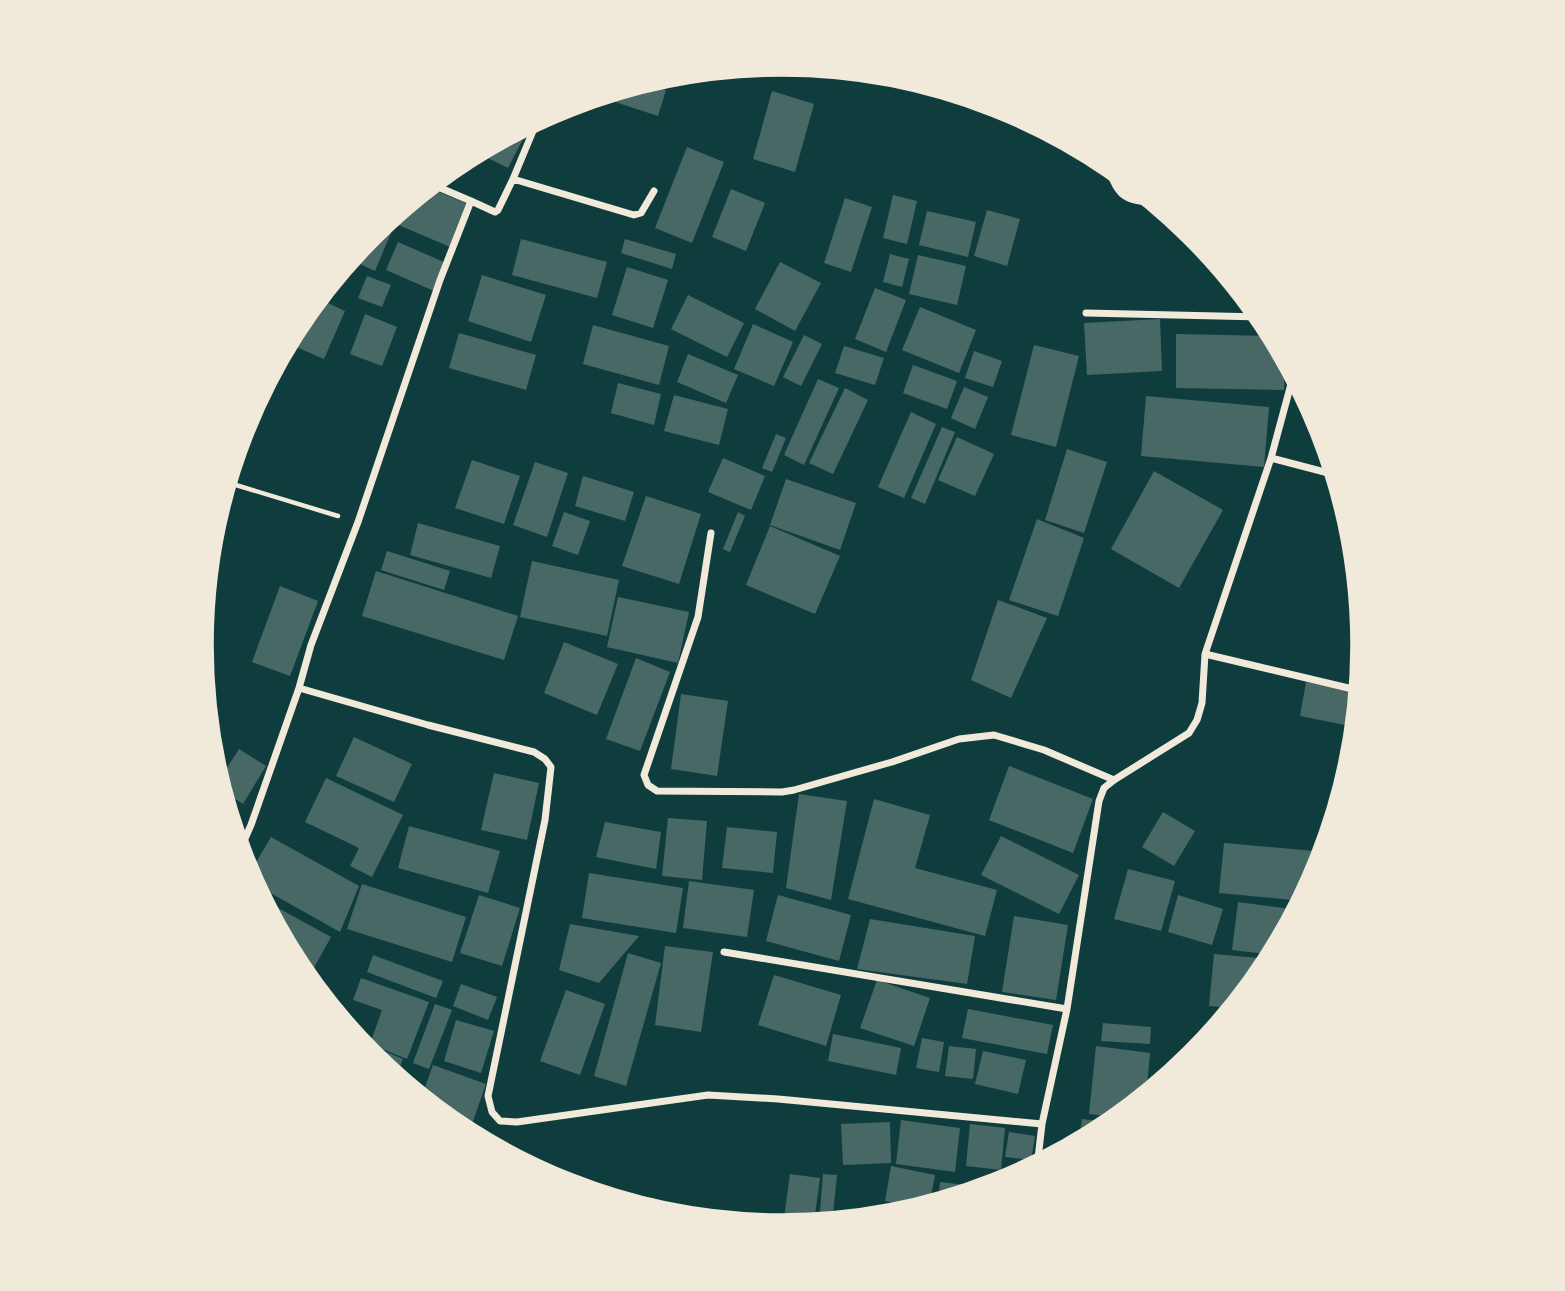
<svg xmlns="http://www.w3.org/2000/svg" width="1565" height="1291" font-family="'Archivo Narrow',sans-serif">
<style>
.building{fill:#486865}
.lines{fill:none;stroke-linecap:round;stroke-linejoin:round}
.path{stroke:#f1e9da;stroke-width:4.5}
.minor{stroke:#f1e9da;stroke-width:7}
.rim{fill:none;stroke:#f1e9da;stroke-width:3.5}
</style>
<rect width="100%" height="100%" fill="#0f3d3e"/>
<path class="building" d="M641 83 666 90 658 116 597 96Z
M772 91 814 104 795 172 753 159Z
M511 133 523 139 508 168 476 152Z
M687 147 724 162 692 243 655 228Z
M427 187 468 204 450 247 387 220Z
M731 189 765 203 746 251 712 237Z
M893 195 917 201 907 244 883 238Z
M845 198 872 207 851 272 824 263Z
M987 210 1020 219 1007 266 974 256Z
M927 211 976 222 968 257 919 245Z
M378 227 391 233 375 271 360 264 375 230Z
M521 239 607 262 597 298 512 275Z
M625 239 676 254 672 269 621 253Z
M398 242 446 263 434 291 386 270Z
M890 254 909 259 902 287 883 282Z
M918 255 966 266 957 305 909 294Z
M780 262 821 283 795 331 755 309Z
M627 267 668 280 653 328 612 315Z
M482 275 546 295 531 342 468 321Z
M367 276 391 285 382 307 358 298Z
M875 288 906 300 886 352 855 339Z
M688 295 744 323 727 357 671 329Z
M317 298 345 311 324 359 287 343 298 322Z
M920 307 976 330 959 373 902 350Z
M365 314 397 327 382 366 350 354Z
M1160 319 1162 371 1087 375 1084 323Z
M753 324 793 342 774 386 734 369Z
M593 325 669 346 659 385 583 364Z
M459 333 536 355 526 390 449 368Z
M1176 334 1274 336 1285 356 1284 390 1176 388Z
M804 335 822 344 801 386 783 377Z
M1034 345 1079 356 1056 447 1011 435Z
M844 346 884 358 875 385 835 373Z
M974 351 1002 361 993 387 965 378Z
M688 354 738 375 726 403 677 382Z
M913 365 957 381 947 409 903 393Z
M818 379 839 388 804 465 784 455Z
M618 383 661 394 654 425 611 413Z
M964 387 988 397 975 429 951 418Z
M845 388 868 400 833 474 809 463Z
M674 395 728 409 719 445 664 431Z
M1146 396 1269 407 1264 467 1141 456Z
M911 412 936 424 904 498 878 487Z
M942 427 955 432 925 504 911 498Z
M776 434 786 438 772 472 762 468Z
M957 437 994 454 975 496 938 480Z
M1067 449 1107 462 1084 533 1045 520Z
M723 458 765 476 751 510 708 492Z
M472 460 520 476 504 524 455 508Z
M535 462 568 473 547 537 513 525Z
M1154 471 1223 510 1179 588 1111 549Z
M583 476 634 492 625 521 575 506Z
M786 479 856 503 840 550 770 525Z
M646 496 701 514 679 584 622 566Z
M564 512 590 521 578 555 552 546Z
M738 512 745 516 730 552 723 549Z
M1037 519 1084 538 1058 616 1009 600Z
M418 523 500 546 491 578 410 555Z
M770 526 840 556 815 614 746 585Z
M387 551 450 571 444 590 381 570Z
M532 561 619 580 607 636 520 617Z
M376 571 518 616 504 660 362 616Z
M280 586 318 601 290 676 252 662Z
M618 597 689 612 678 663 607 647Z
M998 600 1047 618 1011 698 971 680Z
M564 642 618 664 597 715 544 693Z
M636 658 670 672 640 751 606 739Z
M1306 682 1352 691 1345 725 1300 716Z
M681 694 728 701 717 776 671 769Z
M354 737 412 764 394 802 336 776Z
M239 749 266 766 243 804 221 790 218 782Z
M1009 766 1093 799 1073 853 989 820Z
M494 773 539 783 527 840 481 830Z
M326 778 403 815 372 877 350 866 359 848 305 822Z
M799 794 847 801 831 900 786 888Z
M874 799 930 815 915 868 997 890 985 936 848 899Z
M1163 812 1195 831 1174 866 1142 847Z
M668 818 707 821 702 880 662 876Z
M605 822 661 832 656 869 596 857Z
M409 826 500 851 488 893 398 868Z
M727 827 777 832 773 873 722 868Z
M1001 836 1079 875 1059 914 981 875Z
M271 837 359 886 340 932 251 882 248 876Z
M1224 843 1326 852 1321 869 1303 901 1219 893Z
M1128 869 1175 881 1161 931 1114 919Z
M589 873 683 888 676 933 582 918Z
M689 881 754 890 747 937 683 928Z
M362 884 466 917 452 962 347 929Z
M479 895 520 908 502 966 460 953Z
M778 895 851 915 839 961 766 941Z
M1178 895 1223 909 1212 945 1168 932Z
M260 898 331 937 310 975 298 968Z
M1238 902 1298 910 1274 955 1232 950Z
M1014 916 1068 925 1056 1000 1002 992Z
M870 919 975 936 967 984 857 969Z
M570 924 639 936 599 983 559 970Z
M665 946 713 952 701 1032 655 1025Z
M628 953 661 963 626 1086 594 1076Z
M1214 954 1259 958 1257 982 1235 1008 1209 1006Z
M373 955 443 981 436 998 367 972Z
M774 975 841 995 826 1046 758 1025Z
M361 978 429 1002 407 1059 370 1044 382 1010 353 1000Z
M877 980 930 998 914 1046 860 1028Z
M461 984 497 997 488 1020 453 1006Z
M566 990 605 1004 580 1075 540 1061Z
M435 1004 452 1010 429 1069 413 1063Z
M968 1009 1053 1025 1047 1054 962 1038Z
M456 1020 494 1031 481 1073 444 1061Z
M1103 1023 1151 1027 1150 1044 1101 1041Z
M833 1034 901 1048 896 1075 828 1061Z
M922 1038 944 1042 939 1072 916 1068Z
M356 1039 403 1059 395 1078 370 1057Z
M949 1046 976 1049 973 1079 945 1076Z
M1096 1046 1150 1053 1146 1097 1121 1118 1089 1114Z
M983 1051 1026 1060 1018 1094 975 1084Z
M433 1065 486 1084 472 1124 434 1110 421 1098Z
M1082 1119 1114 1123 1106 1130 1078 1145Z
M901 1120 960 1128 955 1172 896 1164Z
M890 1122 891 1163 843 1165 841 1124Z
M970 1124 1005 1128 1001 1170 966 1166Z
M1009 1132 1035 1136 1031 1160 1005 1157Z
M891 1166 935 1175 929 1207 923 1209 885 1201Z
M790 1174 820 1178 814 1222 784 1218Z
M823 1174 837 1175 832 1223 819 1224Z
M940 1182 991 1188 938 1204Z
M744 1222 773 1223V1227L744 1224Z"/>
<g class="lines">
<path class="path" d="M226 482 338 516"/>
<path class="minor" d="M1107 161 1106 165C1120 196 1121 201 1156 202
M513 179 634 215 641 213 654 191
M431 184 471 201
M1086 313 1262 317
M1271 458 1336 475
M711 533 698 617 644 775 648 785 657 791 782 792 794 790 892 762 959 739 994 735 1044 750 1114 780
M1205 654 1361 691
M299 688 428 725 534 752 545 759 551 767 545 820 488 1096 492 1112 500 1121 517 1122 708 1095 778 1099 1042 1124
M209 741 212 738
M239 852 251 825 299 688 311 645 358 522 440 280 471 201 495 212 498 210 513 179 538 119
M724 952 1067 1009
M1037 1167 1042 1124 1067 1009 1099 801 1104 788 1114 780 1189 733 1197 720 1202 703 1205 654 1271 458 1294 373"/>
</g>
<path d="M0 0H1565V1291H0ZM212 645a570 570 0 1 1 1140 0a570 570 0 1 1-1140 0Z" fill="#f1e9da" fill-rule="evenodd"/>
<path class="rim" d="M212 645a570 570 0 1 1 1140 0a570 570 0 1 1-1140 0Z"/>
</svg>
